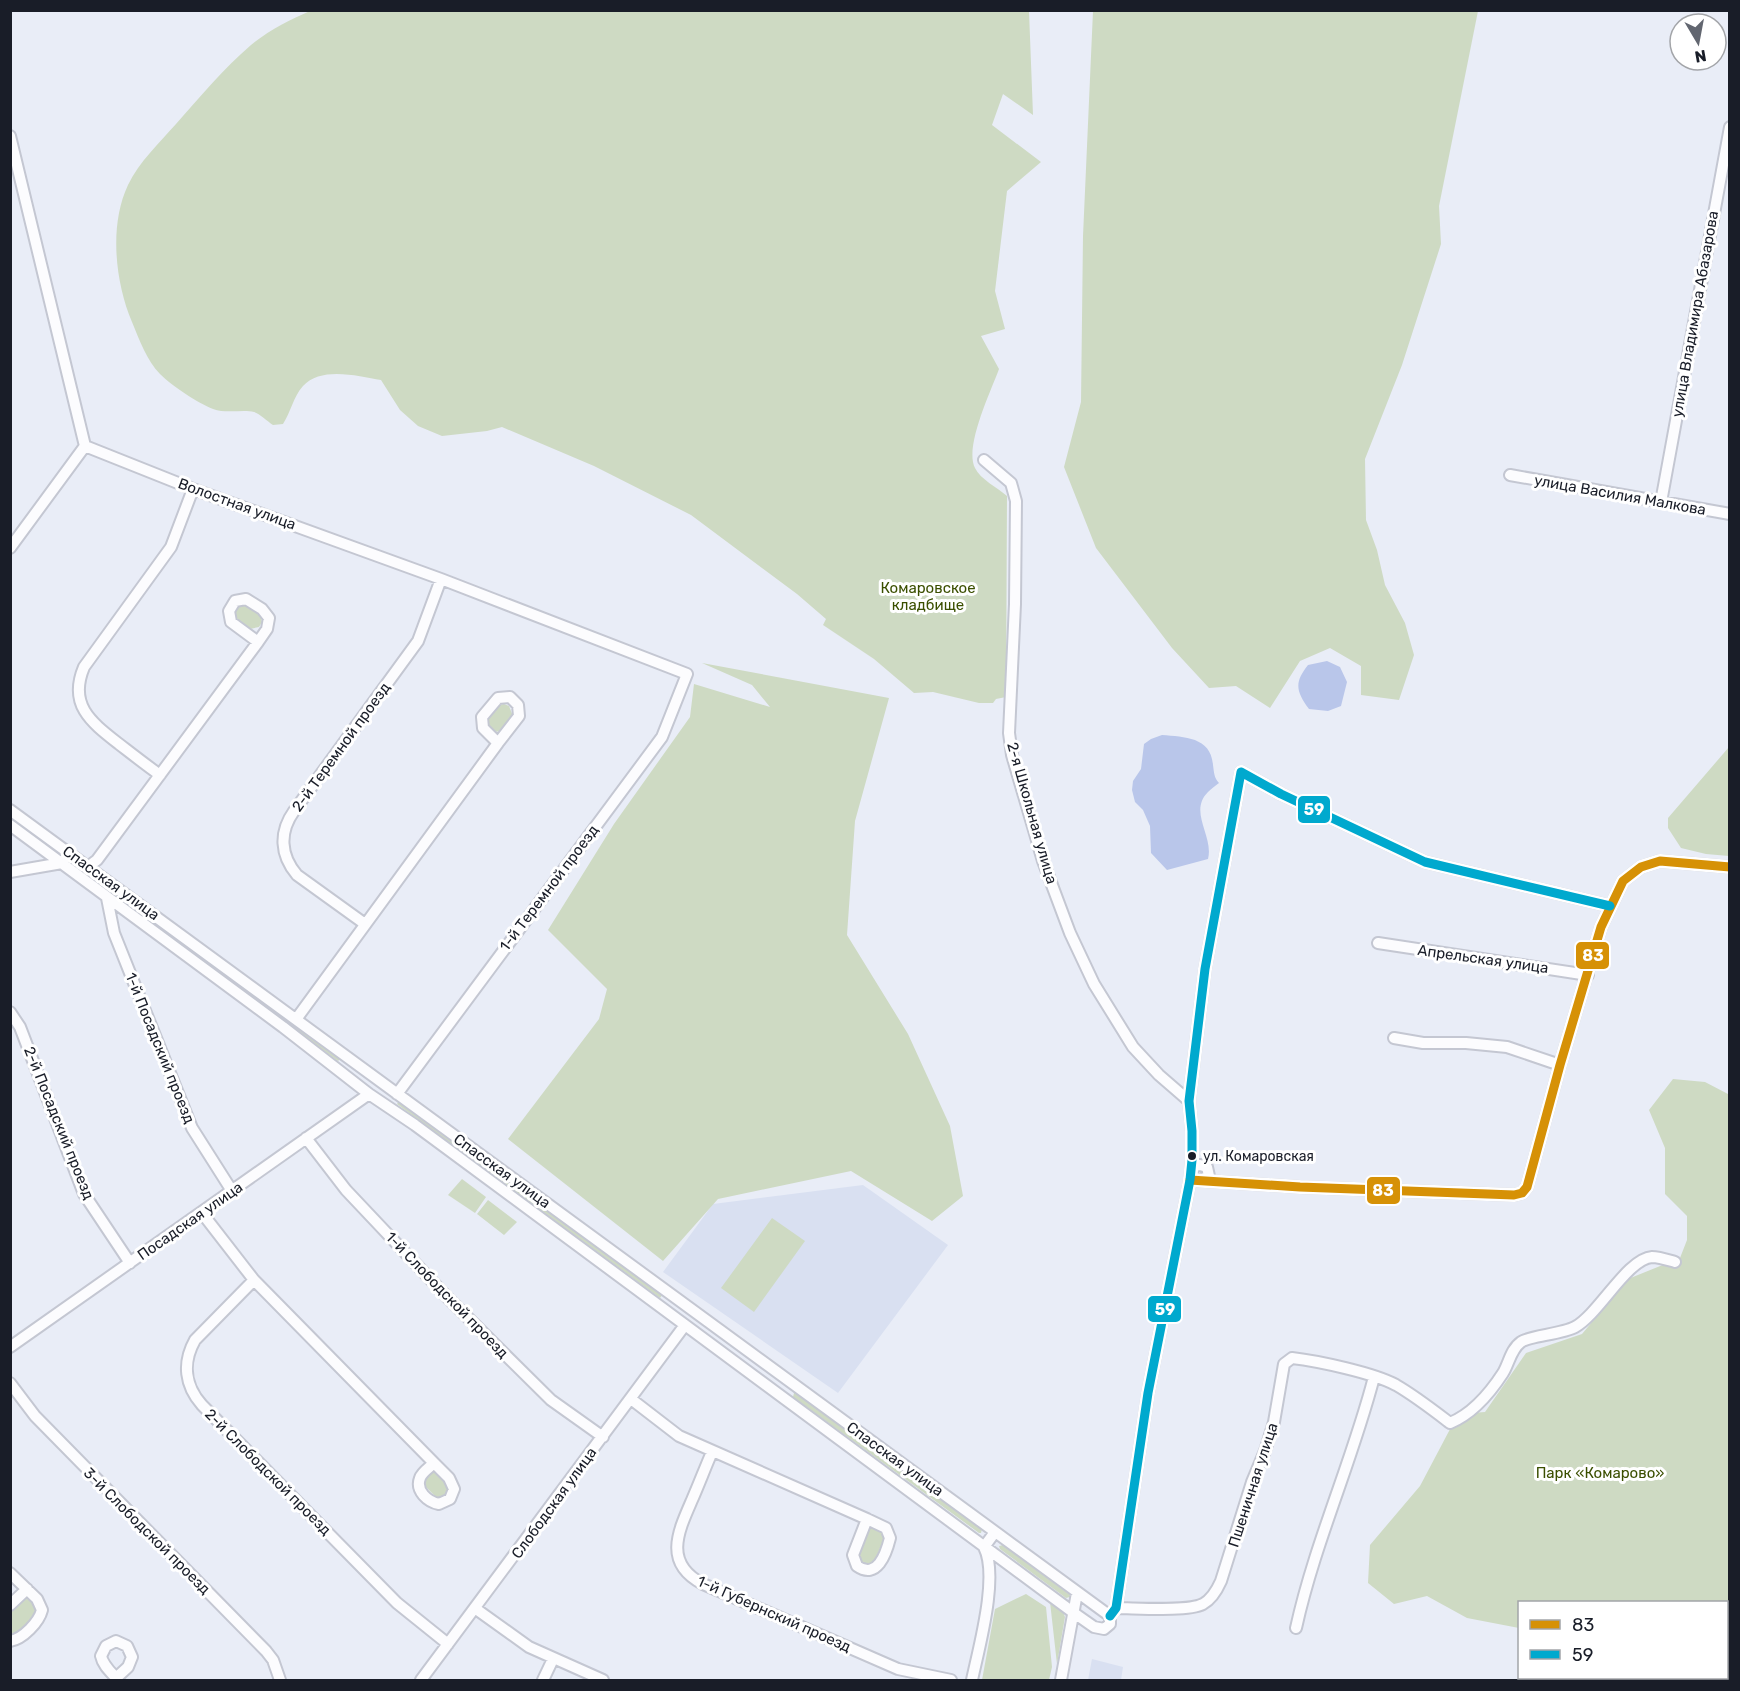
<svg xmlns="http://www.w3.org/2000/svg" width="1740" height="1691" font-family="Rubik,sans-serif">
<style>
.built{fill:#d9e0f1}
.green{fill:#cedac3}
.water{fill:#b9c6ea}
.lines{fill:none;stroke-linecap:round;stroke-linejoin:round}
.minor-casing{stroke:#c4c7d2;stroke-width:14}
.minor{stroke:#fcfcfe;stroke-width:10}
.bus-1-casing{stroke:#fff;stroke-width:14}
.bus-2-casing{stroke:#fff;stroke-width:14}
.bus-1{stroke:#d69106;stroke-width:9}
.bus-2{stroke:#00a9ce;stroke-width:9}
.bus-dot{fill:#191d28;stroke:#fff;stroke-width:2}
.labels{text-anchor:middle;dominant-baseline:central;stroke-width:6;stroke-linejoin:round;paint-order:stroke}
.bus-label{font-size:14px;fill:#191d28;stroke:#fff;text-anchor:start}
.street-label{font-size:15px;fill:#191d28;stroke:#fff}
.park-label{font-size:15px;fill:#3b4f00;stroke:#fff}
.line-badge{stroke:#fff;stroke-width:2}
.badge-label{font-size:16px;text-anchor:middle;font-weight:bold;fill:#fff}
</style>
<rect width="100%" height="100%" fill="#e9edf7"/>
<path class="built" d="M863 1185 948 1245 838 1393 663 1272 713 1204Z
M1092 1659 1123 1667 1121 1680H1088Z"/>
<path class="green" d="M310 11H1029L1033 115 1003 94 992 125 1041 162 1007 191 995 291 1005 329 981 336 999 369C991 391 964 447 975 468 980 479 998 488 1007 496L1006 697 996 699 993 703H979L933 692 914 693 874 659 823 625 826 619 797 594 691 515 594 466 502 427 487 431 442 436 418 426 400 410 381 380C358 376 321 366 303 386 293 397 291 412 283 424L273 425C267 421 260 414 254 412 243 409 227 414 213 409 198 403 172 386 160 374 147 361 139 339 132 322 115 282 109 225 128 185 139 162 160 142 176 124 200 97 224 68 251 45 269 30 290 20 310 11Z
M1093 11H1478L1439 206 1441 244 1402 365 1365 459 1366 520 1377 550 1385 585 1405 623 1414 655 1399 700 1361 695V666L1330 648 1300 661 1270 708 1236 686 1209 688 1172 648 1096 548 1064 467 1081 402 1083 236Z
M240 604H246L260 614 262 622 259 627 250 629 235 617 236 607Z
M702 663 889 698 855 821 847 935 908 1034 950 1126 963 1196 932 1221 851 1171 718 1199 663 1261 508 1139 599 1019 607 989 548 930 614 824 690 717 694 684 770 707 752 685Z
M504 704 509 706 513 716 502 731 494 732 487 725V719L499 705Z
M1729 747V856L1706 854 1681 848 1668 828V818Z
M98 879 342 1057 338 1061 94 883Z
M1673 1079 1705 1082 1728 1094 1729 1092V1665L1726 1664V1602H1520L1519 1628 1467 1618 1427 1596 1394 1604 1368 1583 1370 1545 1420 1486 1458 1414 1485 1412 1526 1353 1582 1334 1628 1279 1680 1258 1687 1240V1216L1665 1194V1148L1649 1110Z
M400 1100 663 1294 660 1298 397 1104Z
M462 1179 486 1197 475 1213 448 1195Z
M488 1200 517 1222 504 1235 477 1214Z
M772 1218 805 1241 754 1312 721 1288Z
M796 1392 982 1529 981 1533H979L793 1397 794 1393Z
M433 1472 438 1473 449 1483 448 1497 438 1499 426 1487 424 1479Z
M877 1525 885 1536 873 1565 862 1566 858 1556 867 1529 871 1526Z
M1003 1545 1070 1595V1597L1066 1598 1000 1549 999 1546Z
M1026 1594 1046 1607 1052 1667 1049 1680H982L995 1609Z
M27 1599 33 1601 37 1610C32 1620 20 1631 11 1636V1612L22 1600Z
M1050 1602 1063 1612 1065 1617 1057 1664Z
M1593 1678H1719L1728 1680H1592Z"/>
<path class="water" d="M1327 661 1340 667 1347 682 1341 706 1328 711 1309 709C1296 691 1294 683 1308 665Z
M1162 735C1185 737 1211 737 1213 765 1214 772 1214 778 1219 783 1215 786 1211 789 1208 792 1188 812 1214 836 1208 859L1167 870 1151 853 1150 826 1143 810 1135 802 1132 790 1133 781 1141 769 1144 744 1151 739Z"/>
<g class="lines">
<defs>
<path id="minor" d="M10 136 85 446
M85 446 193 489 441 579 687 674 662 737 397 1094
M984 460 1011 483 1016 501 1015 604 1009 733 1012 755 1043 861 1070 933 1094 984 1133 1047 1159 1075 1189 1101
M1510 475 1730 514
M1661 502 1730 127
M10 548 85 446
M160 775C146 765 132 754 119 744 91 722 68 705 84 667L171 547 193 489
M10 810 1110 1616
M10 825 283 1027 369 1094 415 1125 1074 1613 1094 1627 1104 1629 1110 1624V1616
M89 866 97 860 258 642 267 629 269 618 262 609 246 599 235 601 229 611 231 622 258 642
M10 872 62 863 64 860
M107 898 114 933 192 1128 232 1191
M365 924 297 875C280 855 279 832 294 811L418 641 441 579
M1378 943 1588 975
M10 1012 20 1027 84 1194 130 1263
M297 1018 498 743 483 728 482 717 498 698 510 697 518 705 519 716 498 743
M1394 1038 1423 1043H1466L1507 1047 1560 1065
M306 1138 346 1190 448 1298 551 1400 603 1437
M1192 1172 1194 1166 1200 1165 1207 1167 1209 1176 1201 1180
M1190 1180 1300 1187 1514 1195 1522 1193 1527 1187 1560 1065 1601 927 1623 881 1641 867 1660 861 1730 867
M202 1213 254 1280 434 1463C429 1468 422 1472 420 1478 415 1491 428 1502 439 1504L450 1499 454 1489 449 1478 434 1463
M254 1280 195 1340C182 1363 185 1386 202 1405L397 1603 448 1644
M10 1347 369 1094
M10 1383 35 1416 266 1651 273 1660 280 1680
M631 1399 679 1436 867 1519 853 1555 857 1566C877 1580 886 1554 890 1538L886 1528 867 1519
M712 1452C705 1468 699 1484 692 1500 678 1532 663 1563 703 1584L898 1669 951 1680
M10 1573 37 1599 42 1610C39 1622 23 1639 10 1641
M10 1605 27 1589
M1116 1608C1136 1608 1187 1612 1203 1604 1212 1599 1217 1590 1221 1581L1252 1482 1265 1451 1274 1422 1284 1364 1292 1358C1318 1361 1374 1373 1396 1385 1415 1396 1433 1410 1450 1423 1472 1414 1490 1393 1503 1373 1509 1363 1511 1349 1521 1342 1529 1336 1562 1334 1575 1327 1599 1314 1627 1259 1652 1257 1659 1257 1668 1260 1675 1262
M476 1609 529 1647 603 1680
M1110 1616 1116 1608 1148 1393 1190 1180 1192 1160V1131L1189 1101 1205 969 1241 772 1281 794 1425 862 1610 906
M1296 1628C1315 1542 1352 1462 1374 1377
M116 1678 128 1667 132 1657 127 1646 116 1641 106 1646 101 1656C103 1666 112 1673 118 1680
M421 1680 685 1325
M543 1680 553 1659
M972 1680C979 1647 999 1576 984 1547L995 1532
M1061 1680 1077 1593"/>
</defs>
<use href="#minor" class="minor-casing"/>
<use href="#minor" class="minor"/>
<defs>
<path id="bus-1" d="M1190 1180 1300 1187 1514 1195 1522 1193 1527 1187 1560 1065 1601 927 1623 881 1641 867 1660 861 1730 867"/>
<path id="bus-2" d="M1110 1616 1116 1608 1148 1393 1190 1180 1192 1160V1131L1189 1101 1205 969 1241 772 1281 794 1425 862 1610 906"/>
</defs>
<use href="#bus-1" class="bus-1-casing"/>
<use href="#bus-2" class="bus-2-casing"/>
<use href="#bus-1" class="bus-1"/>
<use href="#bus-2" class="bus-2"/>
</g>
<circle class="bus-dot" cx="1192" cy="1156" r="5"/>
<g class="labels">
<g class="bus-label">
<text x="1203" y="1156">ул. Комаровская</text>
</g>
<g class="street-label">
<text transform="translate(1695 314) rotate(-80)">улица Владимира Абазарова</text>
<text transform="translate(1620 495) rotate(10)">улица Василия Малкова</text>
<text transform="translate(237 504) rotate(20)">Волостная улица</text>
<text transform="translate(341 747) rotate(-54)">2-й Теремной проезд</text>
<text transform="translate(1032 813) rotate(74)">2-я Школьная улица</text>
<text transform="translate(111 883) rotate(36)">Спасская улица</text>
<text transform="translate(549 888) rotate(-53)">1-й Теремной проезд</text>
<text transform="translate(1483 959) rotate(8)">Апрельская улица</text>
<text transform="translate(160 1048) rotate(68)">1-й Посадский проезд</text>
<text transform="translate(59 1123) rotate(68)">2-й Посадский проезд</text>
<text transform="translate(502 1171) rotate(36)">Спасская улица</text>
<text transform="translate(190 1221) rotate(-35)">Посадская улица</text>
<text transform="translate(447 1295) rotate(46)">1-й Слободской проезд</text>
<text transform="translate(895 1459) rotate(36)">Спасская улица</text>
<text transform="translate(268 1472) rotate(45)">2-й Слободской проезд</text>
<text transform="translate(1253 1485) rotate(-72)">Пшеничная улица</text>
<text transform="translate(554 1503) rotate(-54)">Слободская улица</text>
<text transform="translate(147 1531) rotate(45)">3-й Слободской проезд</text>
<text transform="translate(774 1614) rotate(24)">1-й Губернский проезд</text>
</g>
<g class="park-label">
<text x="928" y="588">Комаровское<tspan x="928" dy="17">кладбище</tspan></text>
<text x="1600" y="1473">Парк «Комарово»</text>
</g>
</g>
<g class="line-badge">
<rect x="1297" y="795" width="34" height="29" rx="6" fill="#00a9ce"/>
<rect x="1575" y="941" width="35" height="29" rx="6" fill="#d69106"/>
<rect x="1366" y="1176" width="35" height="29" rx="6" fill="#d69106"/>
<rect x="1147" y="1295" width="35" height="28" rx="6" fill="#00a9ce"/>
</g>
<g class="badge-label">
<text x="1314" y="815">59</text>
<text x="1593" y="961">83</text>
<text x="1383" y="1196">83</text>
<text x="1165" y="1315">59</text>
</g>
<rect width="1740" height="1691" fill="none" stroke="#191d28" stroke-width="24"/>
<rect x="1518" y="1601" width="210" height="78" fill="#ffffff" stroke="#a3a5a9" stroke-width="1.5"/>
<rect x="1530" y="1620" width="30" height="9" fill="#d69106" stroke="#a3a5a9" stroke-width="1.5"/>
<text x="1572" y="1631" font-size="18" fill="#191d28">83</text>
<rect x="1530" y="1650" width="30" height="9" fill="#00a9ce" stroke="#a3a5a9" stroke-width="1.5"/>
<text x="1572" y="1661" font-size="18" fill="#191d28">59</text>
<g transform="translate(1698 42) rotate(170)"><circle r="28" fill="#ffffff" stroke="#a3a5a9" stroke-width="1.5"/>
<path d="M0-4.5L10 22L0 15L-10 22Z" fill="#626670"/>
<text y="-9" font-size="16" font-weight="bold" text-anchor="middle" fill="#191d28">N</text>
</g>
</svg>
